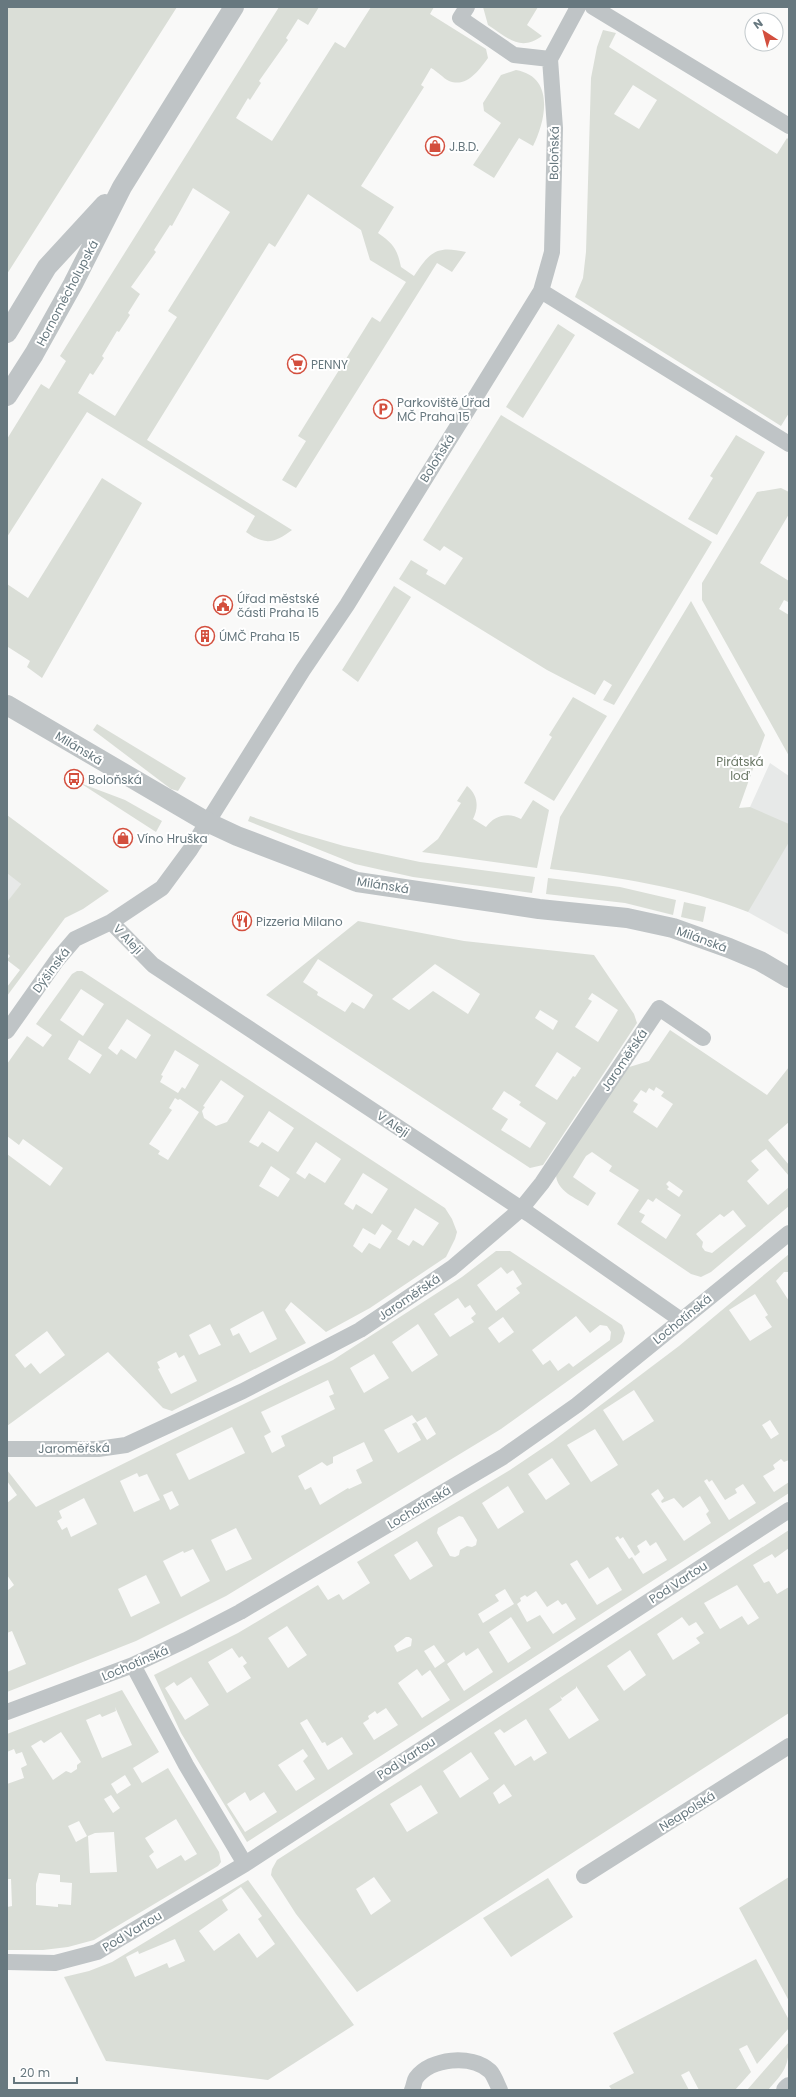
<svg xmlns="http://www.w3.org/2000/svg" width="796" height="2097" font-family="Poppins,sans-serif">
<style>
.built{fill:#e7e9e8}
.green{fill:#daded7;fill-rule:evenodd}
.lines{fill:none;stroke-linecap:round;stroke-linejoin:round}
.minor{stroke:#bfc4c6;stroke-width:16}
.tertiary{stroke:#bfc4c6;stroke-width:20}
.labels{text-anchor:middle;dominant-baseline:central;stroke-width:4;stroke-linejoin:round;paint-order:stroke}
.poi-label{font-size:12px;fill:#67787f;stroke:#fff;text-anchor:start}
.street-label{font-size:12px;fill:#67787f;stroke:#fff}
.park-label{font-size:12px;fill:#6b7866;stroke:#fff}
</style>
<rect width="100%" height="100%" fill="#f9f9f8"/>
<path class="built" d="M770 763 789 776V935L748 912 750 807Z
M7 868 21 884 7 903Z"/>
<path class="green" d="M7 7H177L7 274Z
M279 7H319L308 25 298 19 286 38 288 40 259 81 261 83 250 100 248 98 236 118 272 141 335 42 345 48 371 7H434L430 14 486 49 488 58C479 70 467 88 449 81 443 78 437 71 431 68L421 85 424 87 361 186 394 207 378 233C394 244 397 249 401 267L414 276C430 252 436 245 466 252L452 272 437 263 296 488 282 480 306 441 298 436 372 317 380 322 406 282 370 260 361 230 308 194 275 247 269 243 147 440 292 530C274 544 264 545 246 532L255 516 87 412 7 537V439L41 384 49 389 66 361 60 356ZM193 188 230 212 168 311 177 317 115 416 78 393 90 373 93 375 104 358 102 356 117 331 119 332 130 315 128 313 140 294 131 287 156 252 154 250 170 225 172 226Z
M483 7 500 8 538 7 527 25 542 36C520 52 508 38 488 25Z
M603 30 616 33 609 47 777 154 787 138 789 140V413L781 426 575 297 583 278 586 252 591 78 597 47ZM633 85 657 100 639 129 614 114Z
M516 70C555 77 546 120 533 146L519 138 494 178 473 165 501 123 484 111 483 103 501 75Z
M558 324 575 335 523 418 506 407Z
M501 415 712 542 614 705 603 700 612 685 604 680 595 695 547 670 399 579 411 560 428 570 426 574 445 585 463 558 444 546 440 551 423 540Z
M736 435 765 452 717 535 688 519 713 478 710 476Z
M102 478 142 503 42 678 27 667 30 661 8 647 7 648V584L28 598Z
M781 488 789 492V514L760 563 789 581V600L788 602 784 600 779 609 789 615V756L702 600V583L757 492Z
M394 586 411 597 358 682 342 670Z
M691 601 765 735 739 808 750 807 789 824V842L748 912C685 887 617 877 550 869L560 817Z
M573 697 607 716 554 801 524 783 552 737 549 735Z
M97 724 186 778 178 791 171 789 93 730Z
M80 783 125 800 162 821 156 832Z
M467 786C478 795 479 807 473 819L486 827C495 815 508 812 521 819L533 800 549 810 537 868 422 852 438 839 461 803 457 801Z
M7 815 109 891 83 909 65 918 7 996V987L20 970 7 960 10 956 7 953V902L21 884 7 873Z
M250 816 299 833 344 846 420 862 535 877 532 893 413 877 355 864 248 821Z
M548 878 620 887 676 900 673 915 625 903 546 894Z
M684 902 706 907 703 922 681 917Z
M358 921 464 941 594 955 634 1014 637 1023 543 1165 530 1168 266 995ZM318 959 373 995 364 1009 352 1002 345 1012 317 995 318 992 303 982ZM435 964 480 994 468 1014 433 991 409 1010 392 999ZM592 993 618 1010 598 1042 575 1027 592 1001 588 999ZM540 1010 558 1021 553 1030 535 1018ZM557 1052 581 1068 575 1077 573 1076 557 1100 535 1086ZM504 1091 521 1102 519 1105 546 1123 530 1148 501 1130 508 1119 492 1109Z
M77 971H82L445 1208 452 1219 457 1232 455 1239 446 1257 370 1308 326 1332 291 1302 285 1310 306 1343 172 1411 163 1408 108 1352 7 1426V1154L50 1186 63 1168 23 1139 19 1145 7 1136V1064L27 1036 43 1047 52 1035 36 1024 72 974ZM81 989 104 1004 83 1036 60 1020ZM127 1019 151 1035 136 1059 121 1049 117 1055 108 1048ZM79 1040 102 1055 90 1074 68 1059ZM175 1050 199 1065 185 1089 182 1087 178 1093 160 1082 163 1076 161 1075ZM221 1080 244 1096 227 1122 216 1126 204 1118 202 1111 205 1107 203 1106ZM175 1098 178 1100 180 1099 199 1112 168 1160 158 1154 160 1151 149 1144 172 1110 169 1108ZM269 1111 294 1128 278 1152 262 1142 258 1147 249 1142ZM316 1142 341 1159 325 1183 309 1173 305 1179 296 1173ZM271 1166 290 1179 278 1197 259 1186ZM363 1173 388 1189 372 1214 356 1204 353 1210 344 1204ZM415 1208 439 1223 423 1246 413 1240 409 1246 397 1239ZM382 1224 392 1231 380 1249 369 1243 362 1253 353 1246 363 1228 375 1235ZM263 1311 277 1339 250 1353 239 1333 233 1336 230 1329ZM210 1324 221 1345 199 1355 189 1335ZM47 1331 65 1355 40 1374 31 1363 25 1368 15 1355ZM176 1352 179 1358 184 1355 197 1381 171 1394 158 1369 160 1368 157 1362Z
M670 1030 767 1095 789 1067V1122L768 1140 789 1165V1176L766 1149 751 1161 759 1170 747 1181 768 1205 789 1187V1206L711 1272 701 1277 691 1274 617 1224 639 1190 609 1171 612 1166 592 1152 586 1156 573 1177 596 1193 588 1206C576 1198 556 1191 556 1174L626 1068 649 1061ZM656 1087 664 1092 661 1096 673 1104 657 1128 633 1112 638 1104 633 1101 641 1090 646 1093 649 1088 654 1091ZM669 1181 683 1191 679 1197 667 1189 669 1187 666 1184ZM656 1198 681 1215 666 1239 641 1222 645 1215 639 1212 648 1199 653 1202ZM733 1210 746 1226 712 1253 705 1251 702 1247 703 1242 696 1234 720 1214 724 1217Z
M496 1251H510L622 1325 625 1333 622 1342 501 1429 226 1596 136 1641 7 1692V1672L26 1664 12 1631 7 1633V1591L14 1585 7 1575V1503L17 1495 7 1481V1470L36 1507 333 1360 462 1277ZM501 1267 507 1274 513 1270 522 1284 516 1288 520 1293 496 1311 477 1285ZM458 1298 465 1308 470 1305 476 1314 471 1318 474 1322 450 1337 434 1314ZM576 1316 590 1333 600 1325 607 1326 611 1332 610 1340 573 1367 569 1363 558 1371 550 1360 543 1365 532 1350ZM503 1317 514 1332 499 1343 488 1328ZM418 1324 438 1355 412 1372 392 1342ZM374 1354 389 1378 364 1393 350 1368ZM328 1380 334 1394 329 1396 335 1409 281 1436 285 1446 272 1453 264 1436 271 1432 261 1412ZM412 1415 417 1422 426 1417 436 1434 427 1440 416 1422 412 1424 421 1440 398 1453 384 1430ZM232 1427 245 1453 189 1480 176 1454ZM364 1442 373 1461 356 1470 362 1483 349 1489 348 1488 320 1505 311 1487 305 1490 298 1476 322 1462 327 1466 333 1463V1457ZM137 1473 139 1477 147 1474 160 1500 134 1512 120 1481ZM172 1491 179 1505 170 1510 163 1495ZM84 1498 97 1524 71 1537 67 1527 62 1530 57 1521 62 1518 59 1511ZM236 1528 252 1559 226 1571 211 1540ZM193 1549 210 1581 181 1597 163 1561 183 1551 184 1553ZM146 1575 160 1603 131 1617 118 1589Z
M789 1254V1272H784L776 1281 789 1301V1460L784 1462 781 1459 773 1465 775 1469 763 1476 774 1492 789 1482V1493L247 1842 181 1733 154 1675 238 1633 318 1585 328 1600 339 1594 343 1600 370 1583 357 1562 510 1470 553 1441 679 1346ZM755 1294 768 1315 765 1317 772 1327 750 1341 729 1310ZM634 1390 654 1421 623 1441 603 1410ZM770 1420 779 1434 771 1439 762 1425ZM595 1429 618 1465 591 1482 567 1445ZM552 1458 570 1484 546 1500 528 1474ZM707 1479 709 1482 712 1480 725 1500 737 1493 735 1489 743 1484 756 1503 729 1520 704 1481ZM508 1486 524 1512 498 1529 482 1503ZM658 1489 664 1498 661 1501 662 1503 674 1498 683 1508 700 1496 709 1511 706 1514 711 1523 684 1541 651 1494ZM459 1516 463 1517 477 1540 476 1545 472 1547 467 1546 460 1550 459 1555 455 1557 450 1556 437 1533 438 1528ZM618 1536 620 1539 623 1537 635 1556 640 1552 637 1546 646 1540 650 1546 656 1542 667 1560 643 1574 632 1557 629 1559 615 1538ZM417 1541 433 1566 410 1580 394 1555ZM577 1560 589 1579 608 1567 622 1590 597 1605 570 1564ZM505 1589 514 1604 483 1623 478 1614 499 1601 495 1595ZM536 1591 547 1607 558 1600 562 1605 566 1603 576 1619 553 1634 540 1615 527 1622 517 1604 521 1601 520 1598 525 1595 527 1597ZM511 1617 531 1648 508 1663 489 1632ZM287 1626 307 1655 288 1668 268 1638ZM406 1637H409L412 1639 411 1646 397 1652 394 1646ZM434 1645 445 1661 435 1668 424 1651ZM232 1648 239 1658 242 1656 247 1663 243 1666 251 1678 227 1693 208 1662ZM478 1648 493 1672 464 1691 447 1664 464 1652 466 1656ZM417 1669 422 1676 430 1670 450 1700 422 1718 398 1683ZM191 1677 209 1705 185 1720 165 1688 174 1682 177 1686ZM386 1708 398 1725 374 1740 363 1723 369 1719 368 1716 375 1711 377 1714ZM307 1719 322 1743 325 1742 327 1746 342 1737 353 1754 328 1770 300 1723ZM303 1749 308 1756 303 1761 315 1779 296 1791 278 1765ZM245 1792 250 1801 264 1792 277 1812 245 1832 227 1804Z
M789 1530V1548L775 1558 772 1554 753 1565 764 1583 769 1581 777 1594 789 1587V1713L357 1992 296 1914 271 1875 272 1869 277 1860ZM737 1585 759 1618 748 1625 742 1616 720 1629 704 1603ZM682 1617 689 1626 696 1622 704 1633 696 1638 700 1643 673 1660 657 1634ZM630 1650 646 1675 624 1691 607 1666ZM576 1686 599 1720 569 1739 549 1709 562 1700 560 1696 562 1698 576 1688ZM526 1719 547 1753 534 1761 531 1756 515 1766 494 1733 500 1729 504 1733ZM471 1752 489 1779 460 1798 443 1771ZM504 1784 512 1796 499 1804 493 1793ZM421 1785 438 1813 407 1832 390 1804ZM374 1877 391 1901 371 1915 356 1889Z
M122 1690 159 1752 133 1768 142 1783 168 1768 219 1852 221 1862 218 1866 94 1940 68 1947 43 1950H7V1907L12 1906 11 1879H7V1784L24 1778 21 1768 27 1765 22 1752 16 1754 14 1749 7 1752V1734ZM115 1707 132 1745 102 1758 86 1720 100 1714 102 1717 116 1711ZM61 1732 81 1762 77 1765V1769L71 1773 66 1771 53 1780 31 1746 41 1740 44 1743ZM125 1775 131 1785 117 1794 111 1784ZM111 1795 120 1808 113 1813 104 1799ZM176 1819 197 1854 185 1861 181 1855 157 1869 149 1856 154 1852 145 1838ZM79 1821 87 1836 76 1842 68 1826ZM114 1832 117 1872 90 1873 88 1836 95 1833ZM39 1873 60 1875V1882L72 1883 71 1905 58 1904V1907L36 1905V1884Z
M789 1877V2001L739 1908Z
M548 1878 573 1917 511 1957 483 1918Z
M248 1880 354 2025 268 2080 106 2061 64 1977 89 1971 112 1962ZM241 1887 262 1916 258 1919 275 1944 257 1958 239 1933 214 1951 199 1931 228 1910 222 1900ZM175 1939 185 1961 169 1968 167 1963 135 1977 126 1957 138 1951 139 1954Z
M756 1959 789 2020V2028L757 2064 747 2045 739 2049 751 2072 735 2090H699L689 2071 681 2075 689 2090H612L609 2086 634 2073 613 2033Z
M789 2042C789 2067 784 2072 768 2090H747Z"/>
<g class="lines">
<path class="minor" d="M467 7 460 18 514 55 550 59
M593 7 789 126
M541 291 789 444
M111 922 153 965 529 1214 681 1320
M7 1031 57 960 75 939 111 922 162 888 190 850 303 670 347 605 541 291 552 252 555 128 550 59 578 7
M7 1449H98L126 1445 243 1391 360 1330 452 1268 521 1209 542 1183 659 1008 703 1038
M133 1665 186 1765 245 1864
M7 1712 133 1665 186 1640 240 1612 503 1457 577 1405 789 1233
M584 1876 789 1746
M7 1962 55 1963 97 1952 245 1864 789 1510
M412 2090C414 2086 414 2081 416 2078 431 2058 471 2054 490 2071 494 2075 497 2084 500 2090"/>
<path class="tertiary" d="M7 333 47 267 105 204
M7 396 34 354 73 284 122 187 234 7
M7 705 207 822 237 836 357 882 539 909 627 918 673 928 729 948 760 961 789 978
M786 2090 789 2087"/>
</g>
<defs>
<symbol id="shop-ring" viewBox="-11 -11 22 22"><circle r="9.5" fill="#fff" stroke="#d34f3e" stroke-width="1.5"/><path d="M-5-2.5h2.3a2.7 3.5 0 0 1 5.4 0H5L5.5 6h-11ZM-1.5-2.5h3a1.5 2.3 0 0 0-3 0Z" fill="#d34f3e"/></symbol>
<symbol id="supermarket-ring" viewBox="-11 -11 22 22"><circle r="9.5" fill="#fff" stroke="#d34f3e" stroke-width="1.5"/><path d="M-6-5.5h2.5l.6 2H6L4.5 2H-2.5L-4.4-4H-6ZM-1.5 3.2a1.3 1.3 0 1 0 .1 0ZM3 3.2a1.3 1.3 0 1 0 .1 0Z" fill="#d34f3e"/></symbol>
<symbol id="parking-ring" viewBox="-11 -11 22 22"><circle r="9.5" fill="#fff" stroke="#d34f3e" stroke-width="1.5"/><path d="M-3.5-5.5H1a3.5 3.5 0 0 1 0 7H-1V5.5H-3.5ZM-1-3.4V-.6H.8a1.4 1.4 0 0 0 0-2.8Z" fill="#d34f3e"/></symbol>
<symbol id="civic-ring" viewBox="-11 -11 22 22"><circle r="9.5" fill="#fff" stroke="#d34f3e" stroke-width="1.5"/><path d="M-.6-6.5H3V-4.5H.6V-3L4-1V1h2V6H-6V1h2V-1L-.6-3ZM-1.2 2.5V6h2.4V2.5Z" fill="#d34f3e"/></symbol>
<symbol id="building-ring" viewBox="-11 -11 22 22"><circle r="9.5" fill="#fff" stroke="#d34f3e" stroke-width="1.5"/><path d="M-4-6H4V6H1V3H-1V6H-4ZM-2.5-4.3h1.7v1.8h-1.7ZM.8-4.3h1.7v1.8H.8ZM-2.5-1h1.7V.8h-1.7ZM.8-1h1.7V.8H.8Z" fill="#d34f3e"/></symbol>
<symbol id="bus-ring" viewBox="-11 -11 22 22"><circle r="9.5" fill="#fff" stroke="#d34f3e" stroke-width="1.5"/><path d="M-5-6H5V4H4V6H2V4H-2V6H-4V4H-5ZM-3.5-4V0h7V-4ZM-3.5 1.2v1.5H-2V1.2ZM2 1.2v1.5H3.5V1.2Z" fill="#d34f3e"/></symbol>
<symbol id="restaurant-ring" viewBox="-11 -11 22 22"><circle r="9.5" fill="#fff" stroke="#d34f3e" stroke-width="1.5"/><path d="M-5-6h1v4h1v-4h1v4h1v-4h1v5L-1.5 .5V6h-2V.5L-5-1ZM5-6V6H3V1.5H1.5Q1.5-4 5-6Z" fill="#d34f3e"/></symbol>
</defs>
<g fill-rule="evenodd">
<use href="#shop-ring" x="424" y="135" width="22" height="22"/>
<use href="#supermarket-ring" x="286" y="353" width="22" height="22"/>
<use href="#parking-ring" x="372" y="398" width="22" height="22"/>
<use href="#civic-ring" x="212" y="594" width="22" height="22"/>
<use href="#building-ring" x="194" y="625" width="22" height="22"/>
<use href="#bus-ring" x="63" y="768" width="22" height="22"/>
<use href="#shop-ring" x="112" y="827" width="22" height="22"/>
<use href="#restaurant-ring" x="231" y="910" width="22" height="22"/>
</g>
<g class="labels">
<g class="poi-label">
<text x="449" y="146">J.B.D.</text>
<text x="311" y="364">PENNY</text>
<text x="397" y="402">Parkoviště Úřad<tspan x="397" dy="14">MČ Praha 15</tspan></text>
<text x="237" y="598">Úřad městské<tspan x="237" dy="14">části Praha 15</tspan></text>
<text x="219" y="636">ÚMČ Praha 15</text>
<text x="88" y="779">Boloňská</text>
<text x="137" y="838">Víno Hruška</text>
<text x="256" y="921">Pizzeria Milano</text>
</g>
<g class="street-label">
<text transform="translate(554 153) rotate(-89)">Boloňská</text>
<text transform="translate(67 293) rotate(-62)">Hornoměcholupská</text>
<text transform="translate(437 458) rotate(-58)">Boloňská</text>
<text transform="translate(79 748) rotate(31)">Milánská</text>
<text transform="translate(383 885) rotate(9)">Milánská</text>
<text transform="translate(128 939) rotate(47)">V Aleji</text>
<text transform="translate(702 939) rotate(20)">Milánská</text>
<text transform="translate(51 970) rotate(-53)">Dýšinská</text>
<text transform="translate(624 1060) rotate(-56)">Jaroměřská</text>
<text transform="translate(393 1124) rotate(34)">V Aleji</text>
<text transform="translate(409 1297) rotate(-34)">Jaroměřská</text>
<text transform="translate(682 1319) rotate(-39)">Lochotínská</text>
<text transform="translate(74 1448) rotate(-1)">Jaroměřská</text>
<text transform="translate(419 1507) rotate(-31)">Lochotínská</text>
<text transform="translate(678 1582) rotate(-33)">Pod Vartou</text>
<text transform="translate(135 1663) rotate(-23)">Lochotínská</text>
<text transform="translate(406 1758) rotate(-33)">Pod Vartou</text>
<text transform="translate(687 1811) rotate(-32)">Neapolská</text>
<text transform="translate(132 1931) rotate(-31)">Pod Vartou</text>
</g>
<g class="park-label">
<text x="740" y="761">Pirátská<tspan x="740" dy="14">loď</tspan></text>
</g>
</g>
<rect width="796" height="2097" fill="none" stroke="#67787f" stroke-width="16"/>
<g transform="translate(764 32) rotate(324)"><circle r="19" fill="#ffffff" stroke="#c2c9cc"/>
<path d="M0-3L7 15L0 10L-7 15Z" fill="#d34f3e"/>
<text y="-6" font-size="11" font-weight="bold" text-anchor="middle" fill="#67787f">N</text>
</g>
<path d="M14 2077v6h63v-6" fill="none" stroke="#67787f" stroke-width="2"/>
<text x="20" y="2077" font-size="12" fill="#67787f" stroke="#ffffff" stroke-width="3" paint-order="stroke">20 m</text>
</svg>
